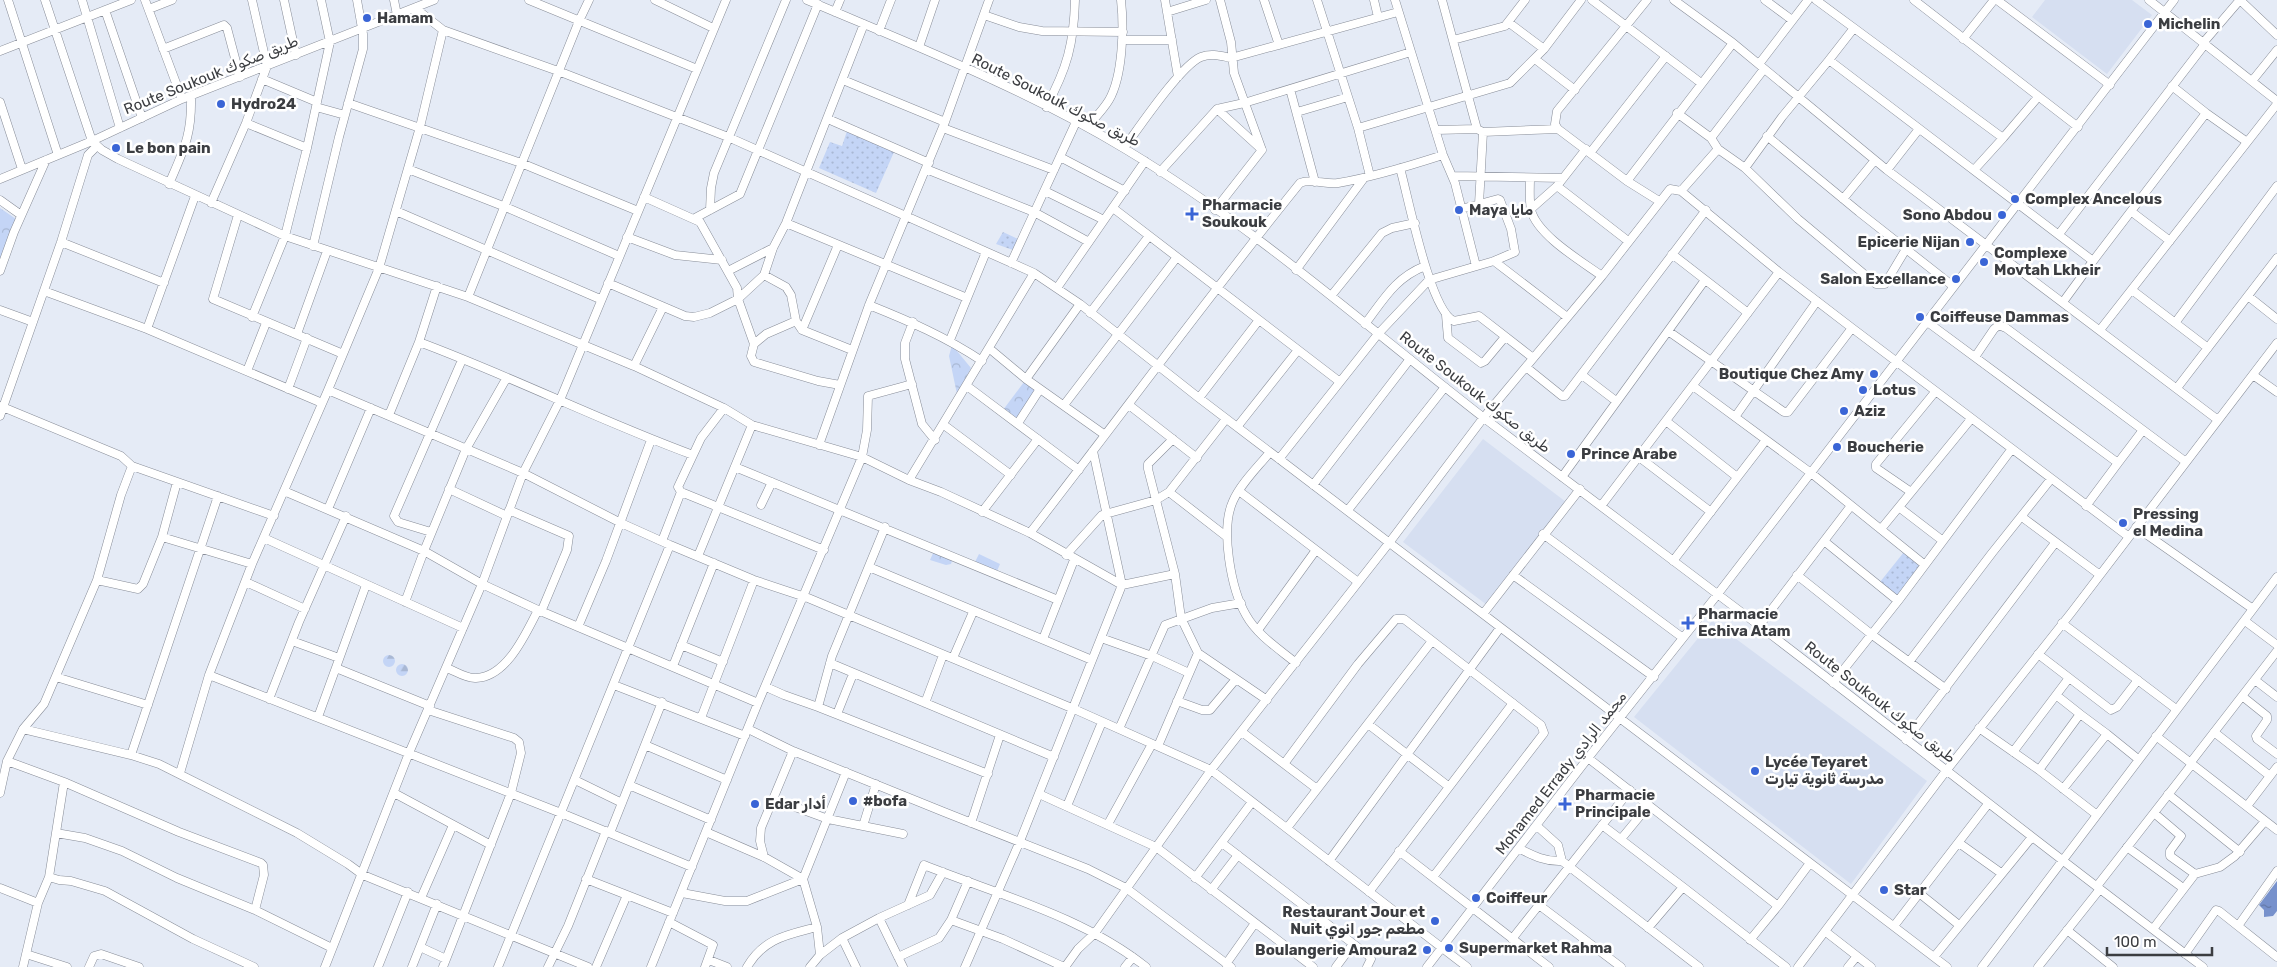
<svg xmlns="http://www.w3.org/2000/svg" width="2277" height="967" font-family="Rubik,Cairo,sans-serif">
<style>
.built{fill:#d6dff1}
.grass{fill:url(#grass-dots)}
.forest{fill:url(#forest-firs)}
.park{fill:url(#park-crowns)}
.water{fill:url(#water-ripples)}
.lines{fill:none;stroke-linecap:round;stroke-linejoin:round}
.minor-casing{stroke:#888d98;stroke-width:9}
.minor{stroke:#fff;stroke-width:8}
.poi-dot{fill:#3a65d6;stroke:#fff;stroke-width:2}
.labels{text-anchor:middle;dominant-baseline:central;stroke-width:5;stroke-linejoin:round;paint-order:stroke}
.poi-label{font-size:15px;font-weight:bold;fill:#3b3d41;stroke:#fff;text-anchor:start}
.street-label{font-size:15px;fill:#3b3d41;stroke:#fff}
</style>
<defs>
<pattern id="grass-dots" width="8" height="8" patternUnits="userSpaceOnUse" patternTransform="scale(1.25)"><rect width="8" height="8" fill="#c4d5f6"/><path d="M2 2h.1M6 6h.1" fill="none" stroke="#a9b8d4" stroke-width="1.8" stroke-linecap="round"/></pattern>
<pattern id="forest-firs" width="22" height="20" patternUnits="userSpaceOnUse" patternTransform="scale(1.25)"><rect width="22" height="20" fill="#c4d5f6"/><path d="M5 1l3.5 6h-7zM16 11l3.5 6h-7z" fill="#a9b8d4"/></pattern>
<pattern id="park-crowns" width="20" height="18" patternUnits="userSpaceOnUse" patternTransform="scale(1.25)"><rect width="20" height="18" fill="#c4d5f6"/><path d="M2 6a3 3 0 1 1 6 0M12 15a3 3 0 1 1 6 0" fill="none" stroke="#a9b8d4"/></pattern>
<pattern id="water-ripples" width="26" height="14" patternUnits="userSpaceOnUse" patternTransform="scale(1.25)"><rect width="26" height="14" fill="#7791cc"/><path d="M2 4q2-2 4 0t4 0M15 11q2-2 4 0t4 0" fill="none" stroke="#6378a7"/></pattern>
</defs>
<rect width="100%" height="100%" fill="#e5ebf6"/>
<path class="built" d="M2045 0H2132L2152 15 2107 74 2032 17Z
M1483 439 1566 502 1487 605 1403 542Z
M1712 621 1927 781 1851 884 1634 717Z"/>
<path class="grass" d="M847 131 894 152 876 193 819 168 830 142 842 146Z
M1003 232 1020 240 1013 250 996 244Z
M1904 552 1922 566 1898 597 1880 582Z"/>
<path class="forest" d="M383 661a6 6 0 1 1 12 0a6 6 0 1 1-12 0Z
M396 670a6 6 0 1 1 12 0a6 6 0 1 1-12 0Z"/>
<path class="park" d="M0 208 16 219 0 265Z
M952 345 971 368 957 394 949 356Z
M1024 382 1037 390 1018 420 1003 410Z
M934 551 953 558 951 564 946 565 930 560Z
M979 554 1000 564 997 571 975 562Z"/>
<path class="water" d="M2277 881V911L2273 916 2264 917V910L2259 905Z"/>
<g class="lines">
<defs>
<path id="minor" d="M8 0 58 155
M45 0 92 141 102 150 118 159 285 236 468 297 634 366 724 408 752 425 862 457 909 480 1034 273
M82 0 120 128
M145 0 182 99
M284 0 296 55
M394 0 397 15
M529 0 697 69
M655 0 713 28
M807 0C913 45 1026 89 1125 149 1255 227 1369 329 1488 421 1579 490 1670 558 1761 627 1909 740 2054 856 2203 967
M1165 0 1178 77
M1220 0 1231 42 1234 73 1262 150
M1264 0 1279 45
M1317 0 1358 128 1370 176
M1374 0 1378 17
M1395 0 1443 155 1455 183 1476 266
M1442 0 1477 129
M1592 0 1701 83
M1647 0 1557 111 1555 124 1558 129 1627 181 1659 201
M1674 0 1733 43 1887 170 2218 420
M1765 0 1792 20
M1816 0 1854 28 1829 60
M1914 0 2078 127
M1997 0 2110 85
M2149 0 2277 101
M2240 0 2277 35
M415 8 443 30 558 71 728 137 1034 273 1080 304 1199 398 1947 967
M149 9 172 0
M105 10 142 118
M835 12 840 0
M1167 12 1206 0
M984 15 1019 27 1042 31 1123 32
M1508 22 1544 49
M1854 28 2003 138 1974 170
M443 30 420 127 379 268 328 390 523 473 621 523 670 545 754 580 808 598 1074 709 1211 770 1467 967
M879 31 891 0
M1963 39 1994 0
M1122 40H1172
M1453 40 1505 26 1525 0
M2203 43 2239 1
M919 47 935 0
M163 49 224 25 227 28 240 77
M0 51 131 0
M1535 59 1575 90
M1759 64 1808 0
M262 79 317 102
M843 80 945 122
M2252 81 2277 50
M2172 86 2206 113
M1290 89 1315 182
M0 102 22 169
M348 103 521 163 638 211
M316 107 345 115
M1046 107C1067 69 1074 43 1075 0
M1217 109 1260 148
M1297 112 1348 97
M1677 113 1711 138 1718 149
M828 119 929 163
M246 123 307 148
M1087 127C1094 119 1103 110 1109 100 1123 76 1124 27 1121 0
M943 128 1054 170
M1358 128 1510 83 1544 49 1581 0
M1436 130 1477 129 1483 132 1558 129
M1767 136 1859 212 1953 286
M1711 138 1764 69
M2003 138 2038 97
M1124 148C1138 129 1181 65 1201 57 1211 53 1221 56 1231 58L1398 12
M1590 153 1666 56
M1060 157 1125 191
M1400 168C1408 196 1430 311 1454 321L1479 316 1533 358
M1745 168 1798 219 1876 284H1885L1906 249
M408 169 503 206 619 256
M926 169 1034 212 1089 242
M1887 170 1919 129
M1160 172 1217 109 1244 103 1411 52
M1453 176 1563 178
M1530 178C1530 188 1529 200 1531 210 1537 235 1581 261 1602 276
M0 179 92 141 182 99 434 0
M1627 181 1733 43
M169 184C184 149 192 135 191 96
M1557 186 1628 241
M1045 191 1104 220
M1681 191 1718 149 1745 168 1782 117 1829 60 2093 261 2206 113 2247 142
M644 197 700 222 737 288 738 299 754 344
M1843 199 1875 160
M0 200 21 215
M211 203 246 123 267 66 252 0
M1479 204 1483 132
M1113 208 1340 382
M1531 209 1557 186 1586 149
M710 210 711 188 714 173 786 0
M1215 210 1262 150
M396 211 600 299
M2132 212 2170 241
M238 215 213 299 343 354
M695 218 740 194 818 4
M786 223 967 298
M2059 234 2205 44
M627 237 675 255 722 260
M61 242 164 283
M313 246 339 137 363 49V34L357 0
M1672 254 1748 313
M1494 261 1567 317
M1011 263 1076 122
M1296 270 1364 178
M0 271 14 232 46 160
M728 271 773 248
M764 275 786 287 791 295 796 321 802 330 852 350
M608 283 685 316 694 317 710 313 738 299 764 275 773 248 786 223 864 24
M437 286 419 342C511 376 600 421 693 455
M1057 288 1145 161
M2132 290 2208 348
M44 291 147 329 322 403
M1331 296 1382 233 1392 228 1415 223
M2248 296 2277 319
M468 297 579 21 589 0
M2063 302 2093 261
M869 305C909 321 946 337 982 361
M0 310 33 322
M1090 313 1149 236
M1446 315 1448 338 1481 363 1485 361 1505 337
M252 317 285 236 307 148 330 42 321 0
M796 321 766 334 754 344 751 356 754 362 818 381 840 385
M1926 321 2118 463 2143 430 2006 328 1999 325 1994 329 1975 357
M913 322 905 343V359L922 424 935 440
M2175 323 2277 186
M1365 324C1384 299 1395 278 1425 266
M147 329 195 196
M802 330 838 245
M2100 330 2277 104
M1668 331 1784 412H1788L1852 328
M297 334 327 251
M950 340 986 252
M990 349 1026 379 1105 435
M634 366 663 307
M1526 367 1562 396H1565L1706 210
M247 371 266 323
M1582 375 1616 401
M2253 375 2277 392
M506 379 466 449 424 551 482 584 538 610 758 703
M1026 379 1080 304
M967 386 1079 470
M1693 386 1811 473 1925 565
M2177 388 2277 258
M288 389 307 338
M328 390 252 564 209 675 561 813 692 867
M1199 398 1259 320
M1064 405 1177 257
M1129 405 1197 458
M0 406 121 456 132 466 121 495 97 580 44 704 23 729
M389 415 419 342
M0 416 61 242 88 155 97 146
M1735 417 1817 301
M1666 421 1737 477
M1018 423 1040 389
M944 425 1011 475
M1237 427 1298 350
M2143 430 2186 462
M1173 439 1148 464V469L1175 574 1181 618 1198 653 1267 700
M819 445 869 305 945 122 989 0
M1093 451 1122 585 1175 574
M1270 452C1258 467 1241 483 1233 501 1220 529 1231 589 1246 615 1257 635 1279 649 1296 663
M1639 457 1711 512
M1279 459 1378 334 1429 280 1494 261 1515 252 1511 229 1500 200 1498 199 1461 209
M132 466 274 516
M735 467 1058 600
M1562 477 1705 280
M909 480 941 492 1030 533 1122 585 1020 841 965 967
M177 482 162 537 252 564
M1313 485 1410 359
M449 489 507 516
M284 491 424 551 405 602
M1239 491 1358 582
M681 492 824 550
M1169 492 1227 537
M1911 492 1876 468V464L1935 392
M761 505 772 482
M1601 506 1779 272
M2086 506 2118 463
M1900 508 1943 541
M328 509 371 408
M509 510 569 536 567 550 541 612
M1348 510 1445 387
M982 512 1038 439
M2022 517 2100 575
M1881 529 1971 419
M431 532 398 522 394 516 462 360
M1030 533C1120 417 1207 298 1300 183 1311 178 1326 185 1338 183 1374 177 1409 166 1443 155
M1543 534 1683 638
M264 538 463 628
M662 541 681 492 678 487 701 438 724 408
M1824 541 1898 601
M1066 555 1102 515 1156 500 1169 492 1226 419
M698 556 752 425
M1673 561 1766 440
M869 567 1092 660
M1513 575 1654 677
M1797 575 1871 634 1946 689
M97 580 138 589 143 584 162 537
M246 582 305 609
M2253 609 2277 577
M1483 614 1580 489
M2245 621 2277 645
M2062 623 2176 709
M1759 626 1850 507
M578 627 606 561 651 440
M1258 630 1316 550
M1101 638 1152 656 1189 673
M1043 639 1074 560
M292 641 339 658
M681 645 723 662
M2038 654 2111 710 2117 707 2138 680
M953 658 973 612
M1909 662 1992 553 2051 479
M830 663 1054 757
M673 666 714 563
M336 668 430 706
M447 668C455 671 467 679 476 678 507 677 526 633 538 610
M56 677 148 705
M2255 680 2277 697
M1833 683 1898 601 2011 450
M614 685 745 736
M766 687 784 695 818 707 988 774
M2056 695 2080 714
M2242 696 2267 716V720L2256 736 2257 739 2277 754
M269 699 299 622 346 516
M1177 701 1202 710H1210L1236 679
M925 703 943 655
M818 707 832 656 885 527
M428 710 514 738 519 742 521 753 511 793 443 967
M837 714 853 674
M318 717 366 585
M701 718 754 580
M1368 724 1448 786
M1979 728 2039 770 2097 815
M748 729 793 751 944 812 1088 869 1126 888 1231 967
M1119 729 1165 625 1212 608 1241 603
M1242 732 1317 789
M2214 732 2270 776 2277 767
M2156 736 2277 830
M1906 740 2055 543
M645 745 727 780
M1158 746 1198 653
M2013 752 2069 678
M131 755 218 496
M1588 758 1778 906 1810 863
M7 761 64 782
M2191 762 2277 651
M1284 764 1358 664 1396 619H1404L1541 725 1544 733 1433 877
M2039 770 2080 714 2107 734
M180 773 209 675
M575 780 622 803
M629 785 711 820
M2063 789 2107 734 2138 759
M0 793 7 761 23 729 131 755 159 764 297 833 348 864 363 875 588 967
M394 793 491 845
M1039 794 1156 847 1313 967
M2168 794 2240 852
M773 799 828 819 903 834
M1067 806 1102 722
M2247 806 2270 776
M2154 813 2181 836 2170 851V856L2195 874
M971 823 1000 735
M1108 824 1152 744
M1602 825 1683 887
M863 826 876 784
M1537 826 1558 845 1562 861
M1287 828 1432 641
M706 832 764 857 803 879 846 772
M56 833 85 838 122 851 177 878 255 910 332 948
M610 833 662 702
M1621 839 1649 805
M1222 843 1369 956 1371 959 1367 967
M1959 843 2001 873
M2127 847 2183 888
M1520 849C1534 856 1546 862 1562 861L1699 967
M1399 851 1549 967
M764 857 760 841 761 828 793 751
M1329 861 1500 628
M49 877 59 880 71 881 105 891 193 939 254 967
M1195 878 1252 802
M586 879 673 913
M2097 886 2192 764
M0 888 38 903
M1211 890 1238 855
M1369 892 1513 703
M682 893 725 901H747L803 879 817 927 820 955
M1919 893 1959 925
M421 898 453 825
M908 905 924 865C999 895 1082 916 1146 967
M1539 905 1621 967
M879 918 903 967
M951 920 1003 939 1064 967
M669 922 713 945 705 967
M1894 926 1988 804
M2238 926 2277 871
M1648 928 1683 887 1786 967
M2153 929 2195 874 2220 867 2235 856 2265 821
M2067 930 2113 967
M1826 932 1871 967
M842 938 856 967
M1512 939 1630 790
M1750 940 1778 906
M420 947 446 959
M26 954 67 967
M2185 954 2216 910 2219 911 2277 957
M898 957 939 938 951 920 968 881
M1934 957 2032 837
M709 960 727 967
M1226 964 1255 923
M23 967 38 903 49 877 64 782 179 832 261 863 263 865 264 875 255 910
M89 967 94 956 101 954 139 967
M325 967 409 753 482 584 523 473 560 400 726 0
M378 967 408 892
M412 967 437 904
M498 967 670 545
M548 967 568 926 606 831
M596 967 627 895
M651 967 758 703 862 457 867 430 868 396 912 384
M747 967C764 938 787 935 817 927
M810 967 820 955 842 938 879 918 930 895 943 872
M1065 967 1078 949 1095 933 1211 770 1389 543 1484 417 1602 276 1670 189 1681 191 1779 272 1852 328 2129 537
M1125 967 1133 957
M1336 967 1353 944
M1427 967 1588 758 1717 595 2174 0
M1798 967 1946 771 2071 613 2277 343
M1848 967 1857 956
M1982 967 2253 609 2136 527
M2038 967 2100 889"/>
</defs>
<use href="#minor" class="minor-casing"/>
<use href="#minor" class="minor"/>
</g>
<g class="poi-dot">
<circle cx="367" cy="18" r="5"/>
<circle cx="2148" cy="24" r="5"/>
<circle cx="221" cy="104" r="5"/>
<circle cx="116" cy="148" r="5"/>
<circle cx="2015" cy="199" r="5"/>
<circle cx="1459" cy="210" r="5"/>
<path d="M1189.5 206.5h5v5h5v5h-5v5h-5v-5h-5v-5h5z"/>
<circle cx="2002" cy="215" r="5"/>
<circle cx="1970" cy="242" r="5"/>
<circle cx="1984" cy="262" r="5"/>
<circle cx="1956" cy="279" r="5"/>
<circle cx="1920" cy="317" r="5"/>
<circle cx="1874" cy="374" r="5"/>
<circle cx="1863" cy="390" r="5"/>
<circle cx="1844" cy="411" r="5"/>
<circle cx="1837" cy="447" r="5"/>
<circle cx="1571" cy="454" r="5"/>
<circle cx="2123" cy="523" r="5"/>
<path d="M1685.5 615.5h5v5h5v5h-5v5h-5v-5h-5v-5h5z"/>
<circle cx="1755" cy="771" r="5"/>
<circle cx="853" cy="801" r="5"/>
<circle cx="755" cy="804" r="5"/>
<path d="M1562.5 796.5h5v5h5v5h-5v5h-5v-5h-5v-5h5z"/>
<circle cx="1884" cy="890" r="5"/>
<circle cx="1476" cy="898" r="5"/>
<circle cx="1435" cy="921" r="5"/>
<circle cx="1449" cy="948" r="5"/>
<circle cx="1427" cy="950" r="5"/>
</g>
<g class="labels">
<g class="poi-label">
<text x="377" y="18">Hamam</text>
<text x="2158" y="24">Michelin</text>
<text x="231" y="104">Hydro24</text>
<text x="126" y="148">Le bon pain</text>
<text x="2025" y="199">Complex Ancelous</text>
<text x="1202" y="205">Pharmacie<tspan x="1202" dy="17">Soukouk</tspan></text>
<text x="1469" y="210">Maya مايا</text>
<text x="1992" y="215" text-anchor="end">Sono Abdou</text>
<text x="1960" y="242" text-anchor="end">Epicerie Nijan</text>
<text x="1994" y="253">Complexe<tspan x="1994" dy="17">Movtah Lkheir</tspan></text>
<text x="1946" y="279" text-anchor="end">Salon Excellance</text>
<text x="1930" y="317">Coiffeuse Dammas</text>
<text x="1864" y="374" text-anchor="end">Boutique Chez Amy</text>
<text x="1873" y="390">Lotus</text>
<text x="1854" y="411">Aziz</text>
<text x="1847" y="447">Boucherie</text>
<text x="1581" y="454">Prince Arabe</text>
<text x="2133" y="514">Pressing<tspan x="2133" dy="17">el Medina</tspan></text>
<text x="1698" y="614">Pharmacie<tspan x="1698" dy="17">Echiva Atam</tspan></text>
<text x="1765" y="762">Lycée Teyaret<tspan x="1765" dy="17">مدرسة ثانوية تيارت</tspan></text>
<text x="1575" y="795">Pharmacie<tspan x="1575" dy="17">Principale</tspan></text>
<text x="863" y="801">#bofa</text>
<text x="765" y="804">Edar أدار</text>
<text x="1894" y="890">Star</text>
<text x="1486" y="898">Coiffeur</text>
<text x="1425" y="912" text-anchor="end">Restaurant Jour et<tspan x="1425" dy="17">Nuit مطعم جور انوي</tspan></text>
<text x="1459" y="948">Supermarket Rahma</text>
<text x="1417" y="950" text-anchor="end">Boulangerie Amoura2</text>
</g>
<g class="street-label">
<text transform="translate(211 75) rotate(-22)">Route Soukouk طريق صكوك</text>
<text transform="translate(1056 100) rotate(27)">Route Soukouk طريق صكوك</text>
<text transform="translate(1475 392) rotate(38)">Route Soukouk طريق صكوك</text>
<text transform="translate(1880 702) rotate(38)">Route Soukouk طريق صكوك</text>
<text transform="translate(1561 773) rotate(-52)">Mohamed Errady محمد الرادي</text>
</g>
</g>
<path d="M2107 947v8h105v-8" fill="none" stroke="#3b3d41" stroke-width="2.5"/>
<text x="2114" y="947" font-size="15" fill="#3b3d41" stroke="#ffffff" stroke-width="4" paint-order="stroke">100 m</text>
</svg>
